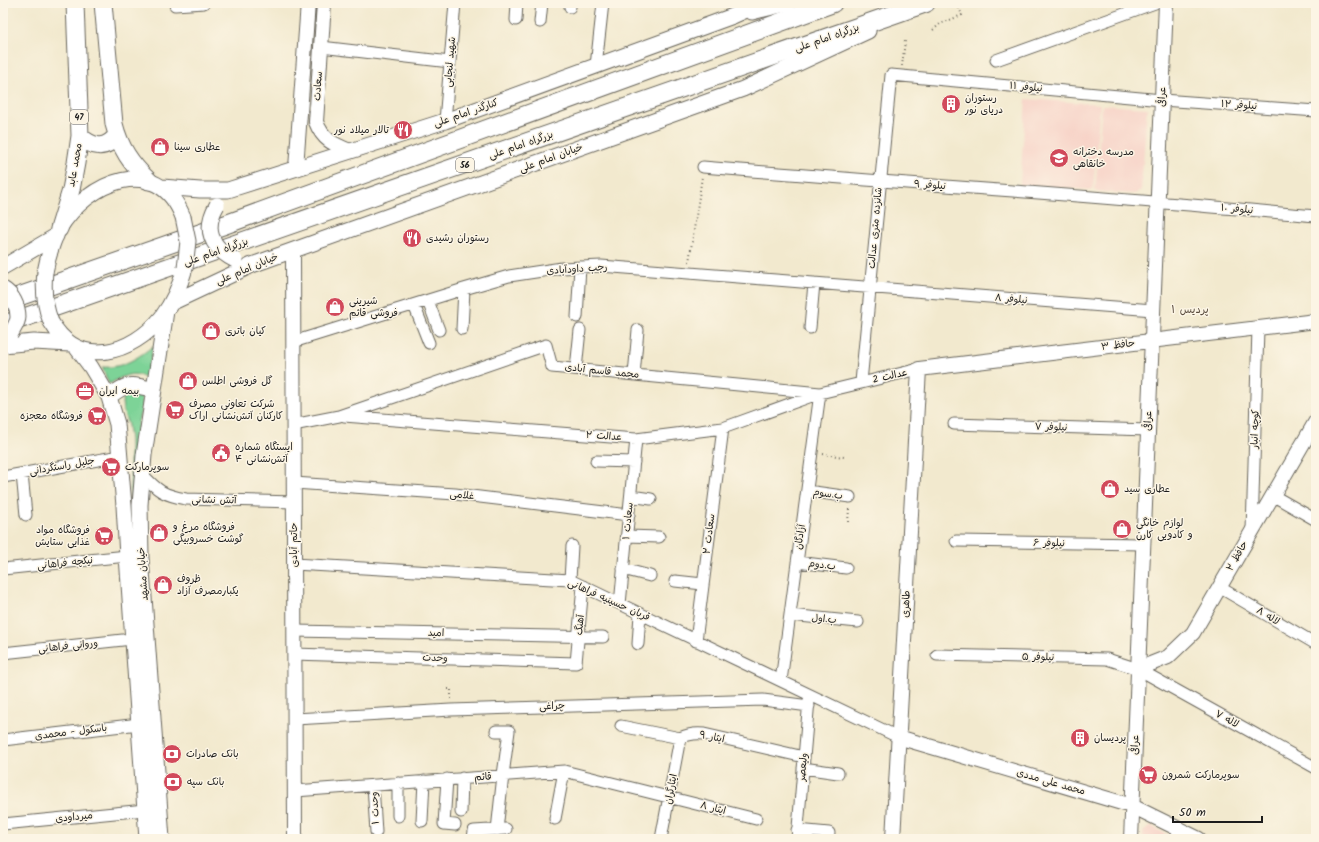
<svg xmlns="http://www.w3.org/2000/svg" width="1319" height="842" font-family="Kalam,'Playpen Sans Arabic',sans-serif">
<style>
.built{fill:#f7d1c6}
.green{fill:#7dd397;stroke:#4c785a}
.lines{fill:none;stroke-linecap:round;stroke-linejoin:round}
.minor-casing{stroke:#67645a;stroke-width:13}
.tertiary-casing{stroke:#67645a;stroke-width:16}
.secondary-casing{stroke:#67645a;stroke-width:17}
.primary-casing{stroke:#67645a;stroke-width:19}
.trunk-casing{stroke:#67645a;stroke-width:20}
.path{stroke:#67645a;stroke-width:2;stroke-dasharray:1 3;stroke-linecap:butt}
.minor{stroke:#fff;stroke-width:11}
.tertiary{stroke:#fff;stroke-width:14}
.secondary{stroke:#fff;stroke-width:15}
.primary{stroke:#fff;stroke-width:17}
.trunk{stroke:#fff;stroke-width:18}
.secondary-bridge-casing{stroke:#67645a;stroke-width:17;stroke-linecap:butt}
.secondary-bridge{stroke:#fff;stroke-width:15}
.labels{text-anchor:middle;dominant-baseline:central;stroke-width:3;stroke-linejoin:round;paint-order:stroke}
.shield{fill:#fcf5e5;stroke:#5f5d58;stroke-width:1}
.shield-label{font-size:9px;font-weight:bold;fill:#1c1c1c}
.street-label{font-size:10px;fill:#1c1c1c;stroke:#fcf5e5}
.poi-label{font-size:10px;fill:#1c1c1c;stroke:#fcf5e5;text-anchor:start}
.neighbourhood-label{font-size:11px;fill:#5b4d3f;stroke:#fcf5e5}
</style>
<rect width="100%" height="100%" fill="#fcf5e5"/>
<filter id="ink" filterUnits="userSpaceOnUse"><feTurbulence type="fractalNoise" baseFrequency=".025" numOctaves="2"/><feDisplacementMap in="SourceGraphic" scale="8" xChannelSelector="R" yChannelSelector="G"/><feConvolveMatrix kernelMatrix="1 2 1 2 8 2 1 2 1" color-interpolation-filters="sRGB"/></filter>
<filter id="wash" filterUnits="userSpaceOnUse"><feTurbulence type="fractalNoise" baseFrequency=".012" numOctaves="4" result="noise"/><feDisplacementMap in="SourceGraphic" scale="16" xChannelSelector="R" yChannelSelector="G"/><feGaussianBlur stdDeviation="0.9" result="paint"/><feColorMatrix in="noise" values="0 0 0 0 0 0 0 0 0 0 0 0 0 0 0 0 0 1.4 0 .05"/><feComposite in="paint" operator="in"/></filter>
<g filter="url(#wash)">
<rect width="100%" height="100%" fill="#f2e9ce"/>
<path class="built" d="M1026 99 1100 104 1093 190 1020 185Z
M1102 105 1147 108 1141 191 1134 194 1095 191Z
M1151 826 1174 839H1143V832Z"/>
<path class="green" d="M153 346 147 380C144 378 141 375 138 375 128 372 117 380 109 384L102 367C121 369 138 358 153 346Z
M130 392C135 392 141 393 142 399 144 407 139 415 138 423 135 448 133 473 132 498L130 500V440L128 425 123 410 122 402 124 396Z"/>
</g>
<g filter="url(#ink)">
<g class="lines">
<defs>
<path id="minor" d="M175 5 204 3
M570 7V3
M516 20 517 3
M540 22 542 3
M321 47 450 62
M996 60 1155 3
M596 66 603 3
M445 121 455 3
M703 167C908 184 1112 197 1316 216
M428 301 439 330
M414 305 429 343
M577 317 580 267
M810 328 814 283
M462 329 464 289
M293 342 464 289 509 276 562 268 601 266 1153 310
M576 369 580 330
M634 375 638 330
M861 382 891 75 1162 100 1316 111
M344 416 636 439 723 428 820 393 919 369
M954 424 1148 430
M293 425 339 416 546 345 552 367 820 393 781 681
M596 461 634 462
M22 474 26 515
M142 474C158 491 163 495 186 499L294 502
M3 477 120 456
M294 483 455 494 629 515
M807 491 850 497
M1272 495 1316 520
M631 496 651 499
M1252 531 1258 328
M627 536 659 537
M956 541 1143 544
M797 562 846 568
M294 564 570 580 898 737
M3 569 127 556
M623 569 650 576
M570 580 572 546
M675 581 703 584
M1219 587 1316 644
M620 604 636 439
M790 615 858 622
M294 631 603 637
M696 641 723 428
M638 644 640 614
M3 653 132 639
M294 654 576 663 583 586
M937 655 1107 659 1138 669 1316 768
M295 719 451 710 763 700 809 706
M621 726 680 738C688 734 695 733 704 734L804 757
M496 731H509L503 775 497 830
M3 740 139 724
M803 768 838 773
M447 779 444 824 455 825
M373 785 376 832
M295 791 564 771 756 819
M461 812 462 778
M398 816V783
M555 819 564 771
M422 821 424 781
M3 824 145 810
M797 830 829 833
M473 839 474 831 506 829
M661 839 680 738
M797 839 809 700"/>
<path id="tertiary" d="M324 3 316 122C323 140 333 144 350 151
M296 168 308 3
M293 251 295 839
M1138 669 1168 657 1193 633 1316 421
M898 737 1132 806 1199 839
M893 839 919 369 1316 321
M1131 839 1166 3"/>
<path id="secondary" d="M752 12 789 3
M162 187 200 190H228L445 121 733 16 762 3
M3 267 56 236
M45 272C48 257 52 242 59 229 87 182 157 151 183 217
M171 303 252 265 743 89 868 31
M51 322C79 370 132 354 162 317 173 302 180 286 185 268
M3 345 34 342 70 344
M76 347 91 367 109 397 117 424 124 506 127 556 147 839
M109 397C127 382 132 384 154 390
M162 839 141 557 140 505 144 455 166 311"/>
<path id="primary" d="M103 3 114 124C120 148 131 164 149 181
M80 136C92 147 105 151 117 135
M59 229 71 190 76 163 80 136 75 3"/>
<path id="trunk" d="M3 302 224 225 833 3
M3 325 926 3"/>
</defs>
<use href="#minor" class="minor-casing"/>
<use href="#tertiary" class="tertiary-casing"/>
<use href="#secondary" class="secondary-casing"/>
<use href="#primary" class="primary-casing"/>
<use href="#trunk" class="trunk-casing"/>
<path class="path" d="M933 30 940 24 962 15 957 3
M902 66 905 41
M689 262 702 177
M823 454 844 457
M848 522 849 509
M448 689H451V700"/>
<use href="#minor" class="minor"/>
<use href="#tertiary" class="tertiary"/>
<use href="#secondary" class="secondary"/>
<use href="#primary" class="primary"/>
<use href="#trunk" class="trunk"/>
<defs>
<path id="secondary-bridge" d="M217 205C203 229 211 248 235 260
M183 217 188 241 185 268
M45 272C43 290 44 305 51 322
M3 289C12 294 18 306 18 317 18 323 13 329 10 335"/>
</defs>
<use href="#secondary-bridge" class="secondary-bridge-casing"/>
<use href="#secondary-bridge" class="secondary-bridge"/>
</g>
</g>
<defs>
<symbol id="building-disc" viewBox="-11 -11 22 22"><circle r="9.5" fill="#d1495b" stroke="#fcf5e5"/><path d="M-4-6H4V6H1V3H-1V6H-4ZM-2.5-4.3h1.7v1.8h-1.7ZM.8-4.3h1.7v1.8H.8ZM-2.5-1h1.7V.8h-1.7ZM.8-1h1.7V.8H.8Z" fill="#fff"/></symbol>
<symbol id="restaurant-disc" viewBox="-11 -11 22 22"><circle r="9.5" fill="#d1495b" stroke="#fcf5e5"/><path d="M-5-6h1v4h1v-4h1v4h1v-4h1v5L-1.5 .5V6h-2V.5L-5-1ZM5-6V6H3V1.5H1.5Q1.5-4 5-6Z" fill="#fff"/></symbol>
<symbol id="shop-disc" viewBox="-11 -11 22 22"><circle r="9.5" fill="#d1495b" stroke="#fcf5e5"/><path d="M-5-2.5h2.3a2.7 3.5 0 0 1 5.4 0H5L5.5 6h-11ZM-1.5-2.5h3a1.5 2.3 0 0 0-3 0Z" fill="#fff"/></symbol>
<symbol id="school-disc" viewBox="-11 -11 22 22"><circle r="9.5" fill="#d1495b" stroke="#fcf5e5"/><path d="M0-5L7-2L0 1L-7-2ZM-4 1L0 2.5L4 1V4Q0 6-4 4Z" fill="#fff"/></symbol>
<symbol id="office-disc" viewBox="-11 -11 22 22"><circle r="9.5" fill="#d1495b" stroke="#fcf5e5"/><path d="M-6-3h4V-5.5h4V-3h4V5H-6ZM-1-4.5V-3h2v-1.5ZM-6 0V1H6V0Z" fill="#fff"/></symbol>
<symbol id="supermarket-disc" viewBox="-11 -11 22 22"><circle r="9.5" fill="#d1495b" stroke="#fcf5e5"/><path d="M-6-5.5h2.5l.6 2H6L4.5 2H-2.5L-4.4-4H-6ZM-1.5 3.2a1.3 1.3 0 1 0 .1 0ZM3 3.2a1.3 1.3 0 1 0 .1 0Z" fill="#fff"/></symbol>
<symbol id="civic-disc" viewBox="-11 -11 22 22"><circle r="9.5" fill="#d1495b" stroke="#fcf5e5"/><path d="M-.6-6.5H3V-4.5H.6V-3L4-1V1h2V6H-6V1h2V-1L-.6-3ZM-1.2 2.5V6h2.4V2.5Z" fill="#fff"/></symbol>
<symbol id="bank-disc" viewBox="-11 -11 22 22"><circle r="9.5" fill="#d1495b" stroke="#fcf5e5"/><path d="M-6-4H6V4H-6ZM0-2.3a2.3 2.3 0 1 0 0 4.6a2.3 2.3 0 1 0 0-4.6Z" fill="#fff"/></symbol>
</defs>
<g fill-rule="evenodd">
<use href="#building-disc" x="940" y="93" width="22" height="22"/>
<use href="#restaurant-disc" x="392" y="119" width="22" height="22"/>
<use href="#shop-disc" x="149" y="136" width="22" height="22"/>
<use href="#school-disc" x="1048" y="147" width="22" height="22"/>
<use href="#restaurant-disc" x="401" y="227" width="22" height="22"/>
<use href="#shop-disc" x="324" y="296" width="22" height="22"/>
<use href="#shop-disc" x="200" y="320" width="22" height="22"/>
<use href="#shop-disc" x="177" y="370" width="22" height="22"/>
<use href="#office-disc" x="74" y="380" width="22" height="22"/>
<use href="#supermarket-disc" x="164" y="399" width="22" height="22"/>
<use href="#supermarket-disc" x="86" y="405" width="22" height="22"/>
<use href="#civic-disc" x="210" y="442" width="22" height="22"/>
<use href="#supermarket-disc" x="100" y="456" width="22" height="22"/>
<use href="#shop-disc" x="1099" y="478" width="22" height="22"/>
<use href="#shop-disc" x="1111" y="518" width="22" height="22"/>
<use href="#shop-disc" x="148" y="522" width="22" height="22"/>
<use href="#supermarket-disc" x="93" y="525" width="22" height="22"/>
<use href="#shop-disc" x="152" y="574" width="22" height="22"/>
<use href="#building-disc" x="1069" y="727" width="22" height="22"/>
<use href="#bank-disc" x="161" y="743" width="22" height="22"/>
<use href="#supermarket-disc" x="1137" y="764" width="22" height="22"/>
<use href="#bank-disc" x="162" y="771" width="22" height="22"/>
</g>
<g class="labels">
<g class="shield">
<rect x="70" y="110" width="18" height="14" rx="3"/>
<rect x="456" y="158" width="18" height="14" rx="3"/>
</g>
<g class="shield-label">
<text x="79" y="117">47</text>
<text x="465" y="165">56</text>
</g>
<g class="street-label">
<text transform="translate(827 38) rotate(-19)">بزرگراه امام علی</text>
<text transform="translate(450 62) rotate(-85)">شهید لنجابی</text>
<text transform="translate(318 86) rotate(-86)">سعادت</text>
<text transform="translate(1026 87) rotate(5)">نیلوفر ۱۱</text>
<text transform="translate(1162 97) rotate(-88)">عراقی</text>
<text transform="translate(1239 105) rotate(4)">نیلوفر ۱۲</text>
<text transform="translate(466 113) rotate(-19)">کنارگذر امام علی</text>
<text transform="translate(521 145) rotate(-19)">بزرگراه امام علی</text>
<text transform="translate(551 158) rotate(-20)">خیابان امام علی</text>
<text transform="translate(75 165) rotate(-80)">محمد عابد</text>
<text transform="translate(930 185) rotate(4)">نیلوفر ۹</text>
<text transform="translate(1237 209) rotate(5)">نیلوفر ۱۰</text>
<text transform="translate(875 228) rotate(-85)">شانزده متری عدالت</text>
<text transform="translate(216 252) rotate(-19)">بزرگراه امام علی</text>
<text transform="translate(247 269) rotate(-23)">خیابان امام علی</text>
<text transform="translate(577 269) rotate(-4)">رجب داودآبادی</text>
<text transform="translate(1011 299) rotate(5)">نیلوفر ۸</text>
<text transform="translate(1118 345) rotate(-7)">حافظ ۳</text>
<text transform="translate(602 371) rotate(6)">محمد قاسم آبادی</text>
<text transform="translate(890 376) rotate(-13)">عدالت 2</text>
<text transform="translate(1148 421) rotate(-88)">عراقی</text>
<text transform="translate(1051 427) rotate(2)">نیلوفر ۷</text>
<text transform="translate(1255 429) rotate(-88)">کوچه انبار</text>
<text transform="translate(604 436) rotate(4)">عدالت ۲</text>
<text transform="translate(62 466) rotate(-10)">جلیل راستگردانی</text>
<text transform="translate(828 494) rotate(8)">ب.سوم</text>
<text transform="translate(462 495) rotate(6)">غلامی</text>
<text transform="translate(214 500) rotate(1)">آتش نشانی</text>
<text transform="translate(628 521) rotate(-84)">سعادت ۱</text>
<text transform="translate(709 534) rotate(-83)">سعادت ۲</text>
<text transform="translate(800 537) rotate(-82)">آزادگان</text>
<text transform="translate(1049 543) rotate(1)">نیلوفر ۶</text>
<text transform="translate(294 545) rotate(-90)">حاتم آبادی</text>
<text transform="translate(1237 556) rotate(-60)">حافظ ۲</text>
<text transform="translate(65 563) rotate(-6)">نیکچه فراهانی</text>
<text transform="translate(822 565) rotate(7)">ب.دوم</text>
<text transform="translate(143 574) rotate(-94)">خیابان مشهد</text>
<text transform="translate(609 600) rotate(24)">قربان حسینیه فراهانی</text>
<text transform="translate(906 604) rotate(-87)">طاهری</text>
<text transform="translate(1268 616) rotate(31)">لاله ۸</text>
<text transform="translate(824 619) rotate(5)">ب.اول</text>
<text transform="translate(580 625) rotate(-85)">آهنگ</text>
<text transform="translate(436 633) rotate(1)">امید</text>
<text transform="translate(68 646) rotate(-6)">وروانی فراهانی</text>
<text transform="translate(1038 657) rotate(1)">نیلوفر ۵</text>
<text transform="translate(435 658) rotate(2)">وحدت</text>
<text transform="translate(552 706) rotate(-2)">چراغی</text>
<text transform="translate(1227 719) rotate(29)">لاله ۷</text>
<text transform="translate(71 732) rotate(-7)">باسکول - محمدی</text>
<text transform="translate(712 737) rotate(11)">ایثار ۹</text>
<text transform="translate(1135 745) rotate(-88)">عراقی</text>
<text transform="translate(803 767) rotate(-85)">ولیعصر</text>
<text transform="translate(483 777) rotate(-4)">قائم</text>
<text transform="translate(1051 782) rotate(16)">محمد علی مددی</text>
<text transform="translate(671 789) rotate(-79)">ایثارگران</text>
<text transform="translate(375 808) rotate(-93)">وحدت ۱</text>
<text transform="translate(713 808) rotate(14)">ایثار ۸</text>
<text transform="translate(74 817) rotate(-6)">میرداودی</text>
</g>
<g class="poi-label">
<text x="965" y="98">رستوران<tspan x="965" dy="12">دریای نور</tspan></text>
<text x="389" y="130" text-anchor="end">تالار میلاد نور</text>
<text x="174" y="147">عطاری سینا</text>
<text x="1073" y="152">مدرسه دخترانه<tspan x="1073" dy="12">خانقاهی</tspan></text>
<text x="426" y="238">رستوران رشیدی</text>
<text x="349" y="301">شیرینی<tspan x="349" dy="12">فروشی قائم</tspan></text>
<text x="225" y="331">کیان باتری</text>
<text x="202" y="381">گل فروشی اطلس</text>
<text x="99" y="391">بیمه ایران</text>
<text x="189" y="404">شرکت تعاونی مصرف<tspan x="189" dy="12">کارکنان آتش‌نشانی اراک</tspan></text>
<text x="83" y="416" text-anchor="end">فروشگاه معجزه</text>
<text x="235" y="447">ایستگاه شماره<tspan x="235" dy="12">۴ آتش‌نشانی</tspan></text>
<text x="125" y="467">سوپرمارکت</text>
<text x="1124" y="489">عطاری سید</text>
<text x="1136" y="523">لوازم خانگی<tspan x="1136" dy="12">و کادویی کارن</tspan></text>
<text x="173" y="527">فروشگاه مرغ و<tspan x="173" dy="12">گوشت خسروبیگی</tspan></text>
<text x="90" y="530" text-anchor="end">فروشگاه مواد<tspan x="90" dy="12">غذایی ستایش</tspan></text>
<text x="177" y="579">ظروف<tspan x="177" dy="12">یکبارمصرف آزاد</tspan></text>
<text x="1094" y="738">پردیسان</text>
<text x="186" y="754">بانک صادرات</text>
<text x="1162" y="775">سوپرمارکت شمرون</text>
<text x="187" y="782">بانک سپه</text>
</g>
<g class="neighbourhood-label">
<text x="1190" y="310">پردیس ۱</text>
</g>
</g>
<rect width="1319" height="842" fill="none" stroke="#fcf5e5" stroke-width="16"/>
<path d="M1173 816v6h89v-6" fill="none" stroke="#1c1c1c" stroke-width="2"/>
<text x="1179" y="816" font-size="12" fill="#1c1c1c" stroke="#fcf5e5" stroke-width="3" paint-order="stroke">50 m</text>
</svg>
